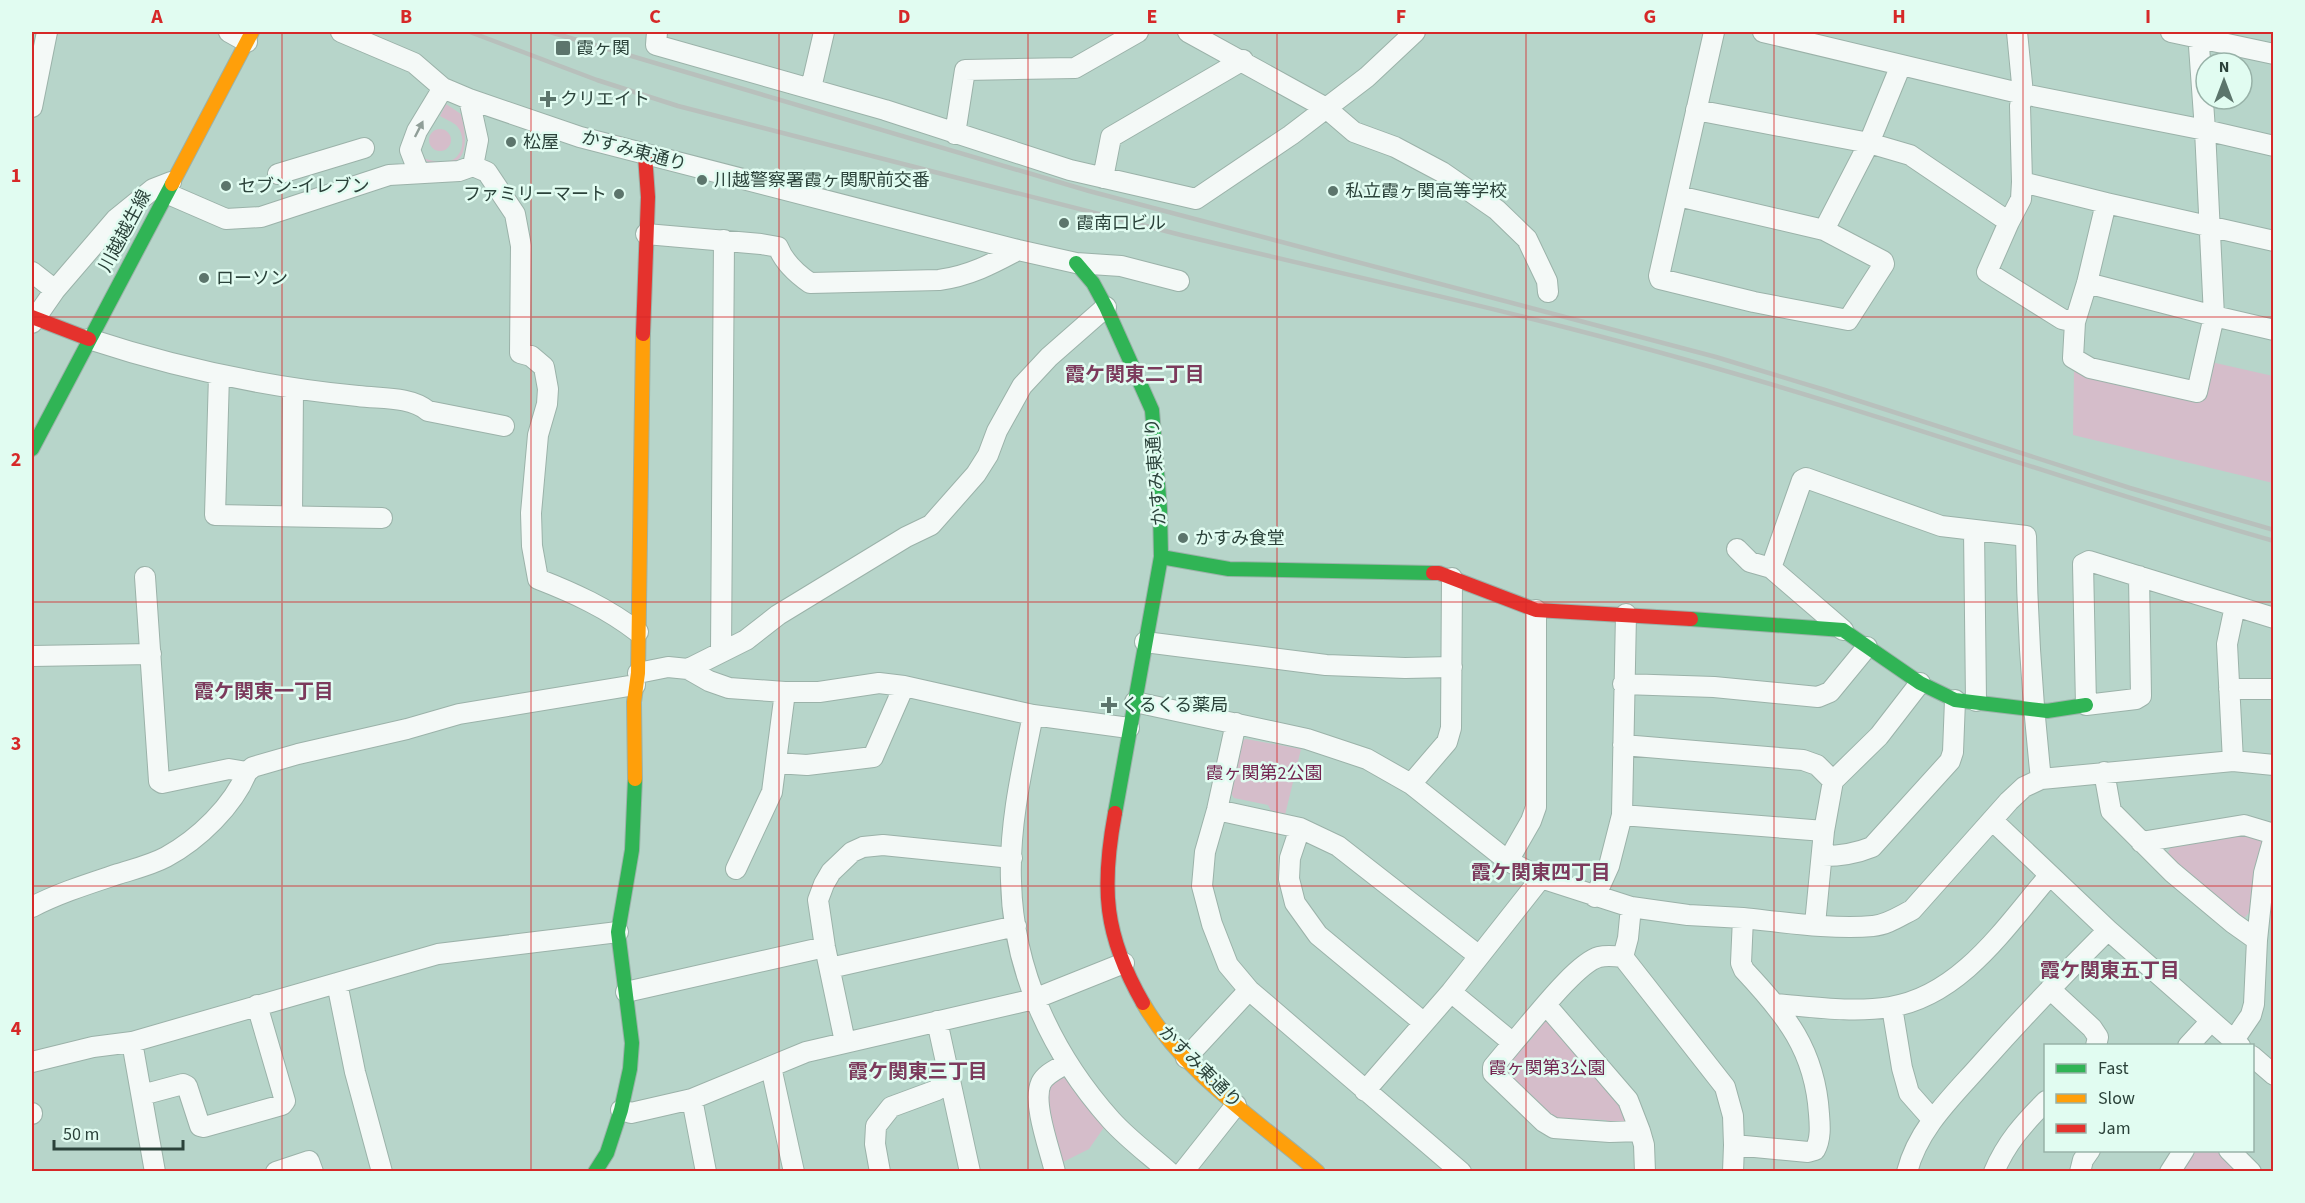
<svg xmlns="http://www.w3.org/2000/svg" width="2305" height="1203" font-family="'Source Sans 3','Noto Sans JP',sans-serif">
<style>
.green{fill:#d5bdca}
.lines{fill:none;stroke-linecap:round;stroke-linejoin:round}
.street-casing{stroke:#9bb2a9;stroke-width:22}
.fast-casing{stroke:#9bb2a9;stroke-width:16}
.slow-casing{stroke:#9bb2a9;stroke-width:16}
.jam-casing{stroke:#9bb2a9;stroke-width:16}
.street{stroke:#f4f9f7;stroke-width:20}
.fast{stroke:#30b455;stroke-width:14}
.slow{stroke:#ff9f0a;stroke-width:14}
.jam{stroke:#e5322d;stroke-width:14}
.rail{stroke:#b8c0bc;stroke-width:4.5}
.oneway{fill:#909e98}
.grid{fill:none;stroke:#d62828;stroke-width:1.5;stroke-opacity:0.55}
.poi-dot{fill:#5c756c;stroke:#e1fcf1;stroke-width:2}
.labels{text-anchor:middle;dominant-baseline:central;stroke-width:5;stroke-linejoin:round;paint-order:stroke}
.poi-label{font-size:18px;fill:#2b423a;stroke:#e1fcf1;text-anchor:start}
.street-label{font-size:18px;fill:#2b423a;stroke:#e1fcf1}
.park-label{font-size:18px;fill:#742551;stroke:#e1fcf1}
.neighbourhood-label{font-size:20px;font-weight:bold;fill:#7c3b5c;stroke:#e1fcf1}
.neatline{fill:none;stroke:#d62828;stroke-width:2}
.grid-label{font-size:20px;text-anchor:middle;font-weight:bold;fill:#d62828}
</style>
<rect width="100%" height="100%" fill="#b7d5ca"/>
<path class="green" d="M446 104 461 114C465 128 471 160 449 164 443 165 436 164 430 164L423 158C430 160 438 163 447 162 463 159 467 138 457 126 453 122 445 119 440 116Z
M429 140a11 11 0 1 1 22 0a11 11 0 1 1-22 0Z
M2211 362 2273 376V483L2073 435 2074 371 2203 399Z
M1246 739 1301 749 1285 815 1271 811 1268 805 1234 798 1230 792 1241 741Z
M2239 832 2262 840 2253 909 2244 918 2237 917 2176 863 2168 852 2172 845Z
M1543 1021 1552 1022 1616 1094 1627 1119 1620 1125H1610L1606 1120 1576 1119 1574 1124H1565L1536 1108 1538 1101 1513 1079 1507 1081 1500 1068 1508 1058 1513 1059 1533 1037 1532 1032Z
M1061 1077 1069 1080 1107 1123 1089 1149 1059 1164 1045 1096 1050 1083Z
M2194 1150 2219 1151 2240 1171 2179 1172 2183 1162Z"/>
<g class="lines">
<defs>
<path id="street" d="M229 32 247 42
M341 32 414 63 443 88 469 99 580 137 1018 250 1076 263 1121 266 1179 281
M657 32 656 45 885 110 1070 170 1196 199 1291 135 1367 77 1415 32
M1188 32 1326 108 1354 132 1395 147 1442 172 1497 210 1527 239 1547 281 1548 292
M1763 32 2023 94 2205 130 2274 146
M2017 32 2023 94 2020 106 2022 182
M2171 32 2274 54
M2198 32 2205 130 2214 316 2274 330
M811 88 824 32
M32 107 47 32
M1696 110 1869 143 1910 155 2009 222 1987 272 2062 319 2075 322 2087 283 2106 203 2022 182 2021 199 2009 222
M955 134 965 70 1075 68 1138 32
M473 166 487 172 515 214 521 246 520 353 531 356 544 367 548 389 547 404 538 435 531 513 532 546 538 579C574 593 607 608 638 632
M419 173 410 150 417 131 443 88
M278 174 364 148
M1103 178 1111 137 1243 60
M166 193 226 219 261 217 389 175 459 171 473 166 478 140 469 99
M1678 196 1824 230 1883 261 1884 264 1848 320 1754 302 1660 279 1659 276 1714 32
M2106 203 2274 241
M1824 230 1869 143 1901 65
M646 234 761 244 778 247C784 262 797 274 810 283L939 280C969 276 992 264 1018 250
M32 272 55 290
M2075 322 2073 358 2090 368 2197 392 2214 316 2087 283
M32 323 55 290 116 219 153 189 171 182
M89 339C177 368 266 387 358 396 380 399 410 396 428 411L504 426
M219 375 215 515 382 518
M292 515 293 389
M1974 530 1976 701
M1737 549 1750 562 1771 568 1843 630
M1771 568 1802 480 1806 478 1941 526 2026 536C2027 618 2032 698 2041 779
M2139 576 2141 696 2136 699 2086 705 2083 564 2089 561C2150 580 2212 599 2274 618
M145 577 159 781 162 783 229 769 247 772 253 767 298 754 407 729 459 714 635 685
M1145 642 1326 665 1405 668 1452 667
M721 651 724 240
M32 656 151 654
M688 669 709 681 729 688 785 692H819L879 683 904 686 1033 715 1129 728
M638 673 668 667 688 669 746 640 778 615 906 537 931 525 976 474 988 455 997 431 1022 386 1049 357 1106 307
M1623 684 1714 687 1818 697 1830 692 1867 647
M2229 689H2274
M1135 702 1307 739 1367 759 1411 784 1508 861 1541 878
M1033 715C1022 769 1009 825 1011 881 1013 971 1052 1054 1111 1120 1128 1139 1150 1155 1169 1172
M1236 723 1217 810 1205 852 1202 886 1212 924 1228 965 1249 990 1461 1172
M1623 745 1803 760 1817 765 1833 781
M2233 761 2227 644 2235 606
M776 763 807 765 873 757 904 686
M2104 772 2111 811 2172 872 2233 923 2257 940
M1411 784 1447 742 1451 728 1452 578
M1217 810 1300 828 1338 846 1479 956
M1622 815 1824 831
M1992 820 2108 930
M1300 828 1290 858 1289 879 1295 903 1318 935 1424 1023
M2141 842 2244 825 2274 834
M1823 856C1841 856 1855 854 1872 847L1950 761 1953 752 1955 700
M1508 861 1531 821 1536 807V610
M736 869 772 792 785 692
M1595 897 1609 866 1622 815 1626 614
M32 907C59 893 88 884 118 874 134 869 151 865 166 857 199 839 233 806 247 772
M1743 918C1782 922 1835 930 1873 926 1887 925 1900 916 1912 910L2009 801 2024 787 2041 779 2233 761 2274 765
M1815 924 1824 831 1833 781 1879 736 1920 683
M1623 957 1725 1087 1733 1116 1734 1145
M830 968 1016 926
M337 983 355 1072 382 1172
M2050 989 2092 1028 2098 1037 2096 1046
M626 992 825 947
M1451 992 1513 1043C1531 1023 1576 963 1599 957 1607 955 1615 956 1623 957L1628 938 1631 907
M1776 1004C1813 1007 1853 1013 1890 1007 1961 996 2006 926 2049 876
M1892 1007 1902 1068 1909 1093 1932 1119
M937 1021 970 1172
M2234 1040 2251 1015 2254 1004 2257 940 2264 873 2274 837
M132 1042 438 954 618 932
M845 1042 825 947 818 900 824 884 831 872 852 852 863 847 883 845 1012 858
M1513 1043 1493 1067V1073L1544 1122 1554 1128 1610 1132 1640 1131 1628 1100 1547 1006
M2188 1046 2211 1021
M2252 1056 2274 1075
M1186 1058 1249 990
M32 1062 93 1047 132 1042 155 1172
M771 1067 794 1172
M1365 1091 1451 992 1541 878 1631 907 1688 915 1743 918 1741 963 1744 970C1786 1015 1815 1050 1819 1114 1820 1126 1821 1139 1815 1150L1808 1152 1734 1145 1733 1172
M142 1095 183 1084 187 1086 200 1126 204 1127 282 1105 285 1101 257 1005
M692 1099 706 1172
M621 1110 631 1113 692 1099 806 1052 1034 999 1124 963
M32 1113V1114
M1640 1131 1644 1145 1645 1172
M2229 1150 2251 1172
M276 1172 309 1161 313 1172
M880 1172 875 1144 876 1126 891 1107 937 1090 949 1071
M1055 1172C1050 1150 1032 1103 1041 1083 1046 1073 1058 1069 1067 1063
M1183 1172 1236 1105
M1907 1172C1918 1128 1953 1096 1982 1063 2023 1017 2065 973 2108 930L2240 1046
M1994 1172C2006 1143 2024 1123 2046 1101
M2080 1172 2083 1160 2090 1150
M2170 1172 2184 1150"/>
<path id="fast" d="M1076 263 1093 283 1106 307 1152 410 1160 509 1161 557 1115 813
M32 449 172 184
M1161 557 1229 569 1433 573
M1691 619 1843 630 1920 683 1955 700 2047 711 2086 705
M595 1172 607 1153 621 1110 630 1069 632 1043 618 932 632 850 635 779"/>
<path id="slow" d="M172 184 252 32
M635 779 634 702 638 673 643 334
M1143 1003C1183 1073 1257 1120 1318 1172"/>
<path id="jam" d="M32 317 89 339
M643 334 648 197 645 155
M1433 573H1439L1536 610 1691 619
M1115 813C1101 888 1104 935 1143 1003"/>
</defs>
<use href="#street" class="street-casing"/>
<use href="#fast" class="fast-casing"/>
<use href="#slow" class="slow-casing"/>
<use href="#jam" class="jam-casing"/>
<use href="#street" class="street"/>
<use href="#fast" class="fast"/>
<use href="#slow" class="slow"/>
<use href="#jam" class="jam"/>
<path class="rail" d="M470 32 597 80 678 106C847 149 1016 194 1185 236 1355 277 1526 314 1694 362 1888 416 2079 486 2274 541
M550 32 1089 191 1716 357 1825 390 2130 488 2274 530"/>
</g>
<defs><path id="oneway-solid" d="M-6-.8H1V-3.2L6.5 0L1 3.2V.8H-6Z" transform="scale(1.5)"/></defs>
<use class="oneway" href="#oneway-solid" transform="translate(419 129) rotate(-63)"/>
<path class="grid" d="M282 32V1172M531 32V1172M779 32V1172M1028 32V1172M1277 32V1172M1526 32V1172M1774 32V1172M2023 32V1172M32 317H2274M32 602H2274M32 886H2274"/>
<g class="poi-dot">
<rect x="555" y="40" width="16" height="16" rx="3"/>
<path d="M545 90h6v6h6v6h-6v6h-6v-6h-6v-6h6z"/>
<circle cx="511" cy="142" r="6"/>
<circle cx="702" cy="180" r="6"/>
<circle cx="226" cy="186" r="6"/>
<circle cx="1333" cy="191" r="6"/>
<circle cx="619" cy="194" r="6"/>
<circle cx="1064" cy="223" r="6"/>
<circle cx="204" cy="278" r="6"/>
<circle cx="1183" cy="538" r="6"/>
<path d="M1106 696h6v6h6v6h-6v6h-6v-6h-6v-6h6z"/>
</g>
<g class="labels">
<g class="poi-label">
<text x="576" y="48">霞ヶ関</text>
<text x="560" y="99">クリエイト</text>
<text x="523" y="142">松屋</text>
<text x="714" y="180">川越警察署霞ヶ関駅前交番</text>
<text x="238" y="186">セブン-イレブン</text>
<text x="1345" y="191">私立霞ヶ関高等学校</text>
<text x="607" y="194" text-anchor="end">ファミリーマート</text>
<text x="1076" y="223">霞南口ビル</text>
<text x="216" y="278">ローソン</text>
<text x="1195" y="538">かすみ食堂</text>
<text x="1121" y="705">くるくる薬局</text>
</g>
<g class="street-label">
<text transform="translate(634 151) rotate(15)">かすみ東通り</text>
<text transform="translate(125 231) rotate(-62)">川越越生線</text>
<text transform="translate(1156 472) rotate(-94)">かすみ東通り</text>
<text transform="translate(1200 1067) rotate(45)">かすみ東通り</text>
</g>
<g class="park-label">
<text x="1264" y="773">霞ヶ関第2公園</text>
<text x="1547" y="1068">霞ヶ関第3公園</text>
</g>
<g class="neighbourhood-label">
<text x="1135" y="375">霞ケ関東二丁目</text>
<text x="264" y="692">霞ケ関東一丁目</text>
<text x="1541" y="873">霞ケ関東四丁目</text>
<text x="2110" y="971">霞ケ関東五丁目</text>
<text x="918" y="1072">霞ケ関東三丁目</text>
</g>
</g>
<rect width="2305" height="1203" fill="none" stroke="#e1fcf1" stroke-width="66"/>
<rect x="2044" y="1044" width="210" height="108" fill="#e1fcf1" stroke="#98b2a8" stroke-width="1.5"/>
<rect x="2056" y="1064" width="30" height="9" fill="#30b455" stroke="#98b2a8" stroke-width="1.5"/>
<text x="2098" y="1074" font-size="18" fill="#2b423a">Fast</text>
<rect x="2056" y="1094" width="30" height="9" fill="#ff9f0a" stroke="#98b2a8" stroke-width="1.5"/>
<text x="2098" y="1104" font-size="18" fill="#2b423a">Slow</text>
<rect x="2056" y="1124" width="30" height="9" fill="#e5322d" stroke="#98b2a8" stroke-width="1.5"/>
<text x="2098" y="1134" font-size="18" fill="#2b423a">Jam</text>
<g transform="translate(2224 81)"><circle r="28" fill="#e1fcf1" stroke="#98b2a8" stroke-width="1.5"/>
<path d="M0-4.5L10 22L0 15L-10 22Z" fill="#5c756c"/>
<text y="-9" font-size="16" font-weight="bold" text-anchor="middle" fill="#2b423a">N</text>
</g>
<path d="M54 1140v9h129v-9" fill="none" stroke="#2b423a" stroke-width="3"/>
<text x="63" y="1140" font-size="18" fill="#2b423a" stroke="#e1fcf1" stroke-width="4.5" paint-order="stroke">50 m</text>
<rect x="33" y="33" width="2239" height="1137" class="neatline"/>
<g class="grid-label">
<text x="157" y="23">A</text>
<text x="406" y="23">B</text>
<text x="655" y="23">C</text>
<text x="904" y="23">D</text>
<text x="1152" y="23">E</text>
<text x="1401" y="23">F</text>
<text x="1650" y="23">G</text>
<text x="1899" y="23">H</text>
<text x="2148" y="23">I</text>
<text x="16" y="182">1</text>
<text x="16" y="466">2</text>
<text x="16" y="750">3</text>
<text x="16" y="1035">4</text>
</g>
</svg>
